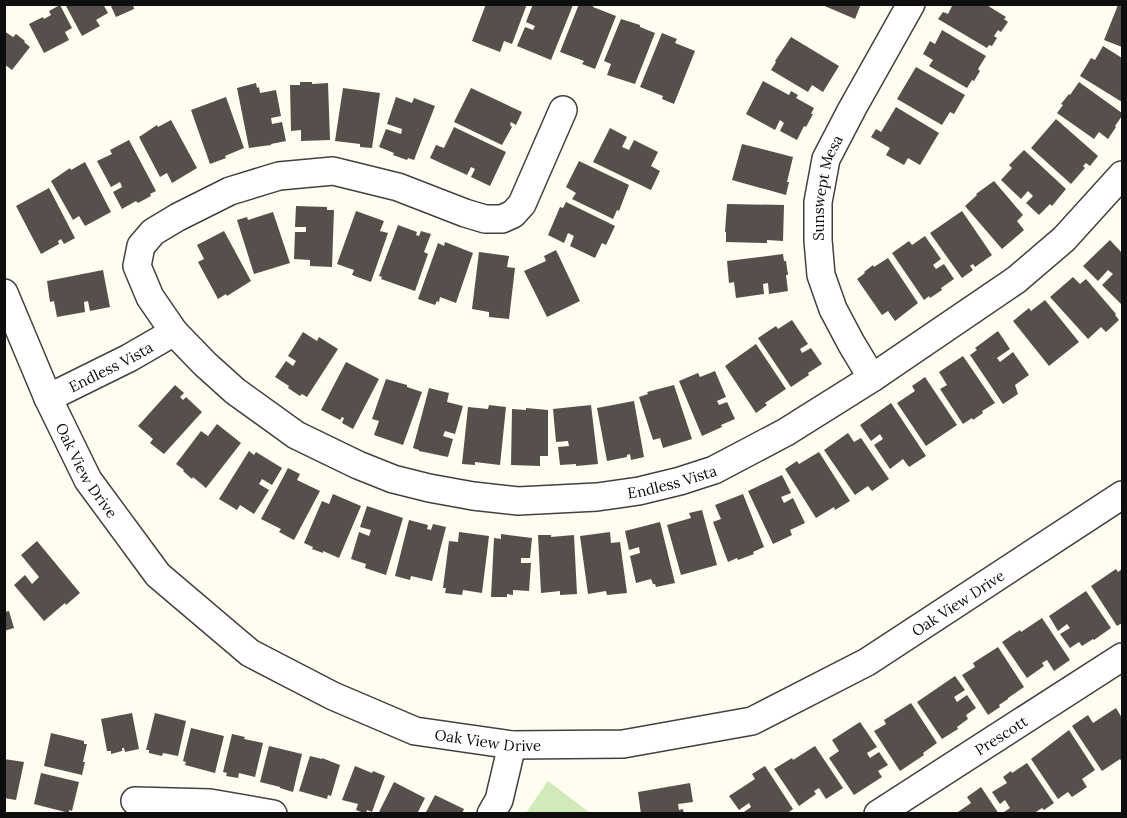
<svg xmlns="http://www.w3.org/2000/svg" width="1127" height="818" font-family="Lora,serif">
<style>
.green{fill:#d2e9b9}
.building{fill:#574f4b}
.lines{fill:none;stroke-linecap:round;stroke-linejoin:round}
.minor-casing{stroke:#414141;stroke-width:30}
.minor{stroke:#fff;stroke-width:27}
.labels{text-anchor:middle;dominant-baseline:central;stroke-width:6;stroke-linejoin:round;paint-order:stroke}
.street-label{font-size:15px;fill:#0e0e0e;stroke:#fff}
</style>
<rect width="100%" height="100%" fill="#fffcf0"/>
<path class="green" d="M548 781 590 813H526Z"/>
<path class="building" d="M65 4H103L108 13 96 20 100 26 82 36Z
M110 4H133L134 9 116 17Z
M486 4H527L512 44 504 41 500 52 472 41Z
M533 4 573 5 551 60 517 46 525 27 533 30 535 26 526 22Z
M579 4H594L593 7 616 16 595 69 582 64 584 61 560 52Z
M820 4H861L855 19Z
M953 4H985L1006 17 1004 19 1008 22 1001 32 998 30 994 36 997 38 992 46 989 45 987 48 938 19 943 12 948 14Z
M60 5 72 28 65 32 69 40 44 53 29 24 43 17 44 19 51 15 49 11Z
M1118 5 1122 7V47L1104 40Z
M621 19 640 25V27L655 33 635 84 607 75 611 64 604 61Z
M942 30 986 56 978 69 980 71 974 81 972 80 967 88 929 66 933 60 923 54 930 41 935 44Z
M4 31 13 37 16 34 25 41 24 42 30 47 12 70 4 64Z
M662 33 677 39 675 43 695 51 674 104 662 99 663 96 640 87Z
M791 37 839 66 823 92 812 85 808 92 771 70 776 62 775 61Z
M1103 46 1122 58V102L1080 76 1091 58 1095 60Z
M916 67 965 95 954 114 950 112 942 125 897 99Z
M763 81 789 95 791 91 798 95 796 98 814 108 811 114H813L806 127 804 126 797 140 780 131 784 123 780 120 775 130 746 114Z
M300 82H312V84L328 83 330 140 301 141V130L291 131 290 85H300Z
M1079 82 1122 113V116L1115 126 1116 127 1108 139 1099 132 1094 139 1057 113 1063 105 1061 104 1069 94 1070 95Z
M256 83 257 88 259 87 260 93 276 90 281 116 271 118 272 124 282 122 286 141 271 144V145L249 148 237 88Z
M343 88 380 93 372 148 360 147V144L335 141Z
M471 88 522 112 516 125 511 122 510 125 512 127 502 145 454 122Z
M226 97 244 148 225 156 226 158 210 164 191 110Z
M396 97 412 103 414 98 435 106 414 160 408 158 407 160 393 155 394 153 379 147 386 129 401 134 402 129 387 124Z
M896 107 939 133 920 165 908 158 904 165 886 155 890 148 871 137 876 129 881 132Z
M1056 119 1098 156 1090 166 1086 163 1083 166 1085 168 1071 184 1031 148Z
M171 120 197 168 172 183 167 173 160 177 139 137 157 125 158 127Z
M454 127 506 152 490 186 471 177 475 169 471 167 467 175 430 158 436 145 444 148Z
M610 128 627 137 622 147 629 150 634 140 658 152 651 166 660 171 651 190 593 162Z
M129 140 156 191 150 194 151 196 138 203 136 201 122 209 113 192 122 187 120 182 111 187 97 161 112 154 110 150Z
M742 144 793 157 787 182H789L786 195 732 180Z
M1024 150 1066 189 1052 206 1050 204 1039 215 1026 203 1033 196 1028 191 1021 199 1001 180 1012 168 1009 165Z
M579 161 629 185 619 211 617 210 613 219 572 199 576 193 566 187Z
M85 162 111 212 85 226 79 216 73 220 51 181 70 168 71 170Z
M994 181 1023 215 1017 221 1024 230 1002 249 965 206 977 195 976 194Z
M49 188 75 238 64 244 61 239 58 241 59 244 41 254 16 206Z
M566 202 615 226 606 245 602 243 595 258 570 246 574 236 568 233 564 243 548 235 560 207 563 208Z
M727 204 784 205 783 241 767 240V243L726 242V232H725Z
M296 206 327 207V210H334L332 267 310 266V260L294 259 295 232H306V227H295Z
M356 211 384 221 380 231 388 233 371 282 352 275 354 270 337 264Z
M962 211 992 255 975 267 973 264 970 266 973 270 962 278 930 233Z
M273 212 290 263 254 274 237 220 247 217 248 220Z
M398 225 417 232 416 235 419 236 421 231 431 234 424 252 428 254 415 291 381 279 382 277 379 276Z
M224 231 251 281 227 296 226 294 218 299 198 262 204 259 197 245Z
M925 236 941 259 933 265 936 269 944 264 954 279 941 288 942 290 930 298 929 296 924 300 892 253 909 241 912 245Z
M1110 240 1122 253V305L1102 285 1113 274 1108 270 1098 281 1083 266Z
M445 242 473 253 456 303 440 297 439 302 437 301 435 305 418 299 438 243 444 246Z
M556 250 580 301 547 317 524 271 546 261 544 256Z
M479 252 509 256 507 267 515 268 509 319 489 317V312L472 309Z
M783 254 784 261H786L788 275H786L788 291 769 294 768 283 763 284 764 294 736 298 734 282 729 283 727 261Z
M888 258 918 303 895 321 888 311 882 315 857 279 865 273 864 272 873 265 874 267Z
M103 270 110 307 90 311 88 301 84 302 85 312 57 317 54 301 50 302 47 281Z
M1073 277 1080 284 1086 279 1116 314 1115 315 1119 320 1106 332 1101 327 1088 339 1050 297Z
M1045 300 1079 342 1049 366 1013 321 1029 308 1031 311Z
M792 320 808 344 800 349 802 353 811 348 822 364 808 373 809 375 791 387 758 338 776 326 778 329Z
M998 331 1010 349 997 358 1000 362 1013 352 1029 375 1015 385 1018 394 1003 404 970 355 977 350 975 348Z
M303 332 317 341 319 337 338 349 307 397 302 394 300 396 288 388 289 386 275 377 286 361 293 366 296 361 288 356Z
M756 344 786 389 765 403 767 405 756 413 725 366Z
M963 356 995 403 982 411 983 413 973 420 972 418 963 424 940 389 947 385 939 372Z
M346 362 379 379 353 429 342 423 344 418 342 417 340 420 321 410Z
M715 371 726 397 717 401 719 405 727 402 735 419 721 425 722 427 702 436 679 381 698 373 700 377Z
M925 377 957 425 926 446 897 403 915 391 912 386Z
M386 379 407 385V387L422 392 403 445 374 435 379 421 372 419Z
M175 385 184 393 180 397 183 400 186 397 202 412 164 454 150 443 153 439 138 426Z
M674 385 692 439 663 448 660 438 653 440 639 397 648 394 647 392Z
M429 388 449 393 447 402 463 406 455 434 445 431 443 436 453 439 448 457 419 451V450L413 448Z
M634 401 644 457 631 460 630 454 627 455V457L607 461 597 408Z
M891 403 926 456 909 467 903 459 890 469 874 445 883 439 880 434 871 441 860 425Z
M489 405 506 407 500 465 475 462V465L462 464 468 407 488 409Z
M591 405 598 464 576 466V464L560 465 558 447 569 446 568 441 556 442 553 409Z
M526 408 548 410V456H540V466L511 465 512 409 526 410Z
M217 424 241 443 206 488 193 477 192 479 183 471 184 470 176 464 201 431 208 436Z
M848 433 854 442 861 438 889 479 872 491 868 486 855 495 824 450Z
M249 451 254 455 256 452 282 468 272 485 262 479 259 484 269 490 254 514 240 505 237 510 219 499Z
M819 452 850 501 835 510 834 507 816 518 785 469 797 461 799 464Z
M288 468 300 474 297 480 320 491 294 540 279 532 281 529 261 519Z
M782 475 791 493 781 497 784 503 793 498 805 523 790 530 792 535 773 544 748 491Z
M333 494 361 506 339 558 323 551V553L312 549 313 547 304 543 322 501 329 504Z
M743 494 764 547 753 552 754 554 738 560 737 558 728 562 713 522 721 519 715 505Z
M367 506 403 518 386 575 365 568 366 564 351 559 359 532 369 536 371 530 360 527Z
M702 510 717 565 681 575 667 525 691 518 689 513Z
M409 520 428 525 427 529 431 530 433 524 446 527 432 581 411 576 410 580 395 576Z
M660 522 675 583 656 587 655 584H653L651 579 636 583 630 556 640 553 639 547 629 550 625 531Z
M459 532 489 536 482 593 463 590 462 595 445 593 446 588H443L449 541 458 542Z
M610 532 611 543 620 542 627 593 607 595 606 591 588 594 580 536Z
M501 534 532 538 530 558H521V563H531L529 591 513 590V595L507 594V597H491L494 538 501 539Z
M538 535H551V537L574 535 577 594 560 595V591L541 593Z
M37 541 80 593 66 605 65 603 44 621 14 585 25 575 32 584 39 577 21 555Z
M1116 569 1118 572 1122 569V623L1117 626 1091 586Z
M1086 591 1111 628 1094 640 1093 639 1082 646 1079 642 1070 648 1060 634 1070 628 1067 624 1058 631 1049 616Z
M9 611 14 628 4 631V612Z
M1042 618 1070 660 1054 671 1047 660 1042 663 1044 666 1027 678 1002 642 1020 630 1021 632Z
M998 647 1024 687 1008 698V699L999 705 1000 707 988 715 962 675 975 667 973 663Z
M955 676 965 690 954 697 957 702 967 695 976 708 966 715 968 719 957 727 958 729 942 739 917 702Z
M911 703 937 743 923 753 924 755 900 771 874 731 886 724 884 720Z
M1116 708 1122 718V762L1120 759 1102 771 1072 726 1088 715 1093 723Z
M132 713 139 749 125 752 124 748H122V751L111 754V751H107L101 719Z
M155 713 186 721 178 756 163 753 162 756 149 753V750H146Z
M860 722 877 747 867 753 870 758 879 752 888 765 878 771 882 777 854 795 829 758 839 751 832 740Z
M191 728 224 736 215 773 185 765 186 762 183 761Z
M1069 730 1095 770 1082 779 1087 787 1072 797 1068 792 1058 799 1031 759Z
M51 733 84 741V744H87L83 762H85L82 775 44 766Z
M232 734 245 737 244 739 263 743 255 777 239 773 238 778 226 776 227 773 223 772Z
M269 746 302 754 293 792 280 788V787L260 782Z
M815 746 843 788 826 799 819 788 814 791 816 794 799 806 774 769 792 758 793 760Z
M310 756 322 759V758L340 765 331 796 328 795 327 799 299 791Z
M4 759 24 762 16 800 4 798Z
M1027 763 1054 803 1044 810 1042 808 1033 814H1006L1004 812 1010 808 1005 800 1000 804 992 792 1007 783 1003 777 1011 771 1012 773Z
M355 766 372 773 373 771 385 776 372 812 367 810 366 814 356 810 358 804 342 800Z
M765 766 793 809 786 814H741L751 807 749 803 739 810 729 796 755 779 752 774Z
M41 773 79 782 72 811 69 810V813L34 804Z
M394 782 425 798 417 814H378Z
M690 783 693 802 678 804 679 810 683 809 684 814H641L638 792Z
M981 787 999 814H955L971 803 967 797Z
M435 795 464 809 462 814H425Z"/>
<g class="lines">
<defs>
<g id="minor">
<path id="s1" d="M563 110 522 204 513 214 502 219H485L465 213 398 187 333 171 279 176 230 191 178 217 153 232 141 246 137 266 150 297 174 332 205 364 235 391 296 435 358 465 393 479 429 488 473 496 518 501 597 497 639 491 680 481 714 470 786 432 872 378 1016 280 1064 239 1122 175"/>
<path id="s2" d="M4 293 48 398 88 480 158 575 250 653 333 696 415 731 512 745 623 744 752 721 867 662 1122 495"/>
<path id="s3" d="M872 378 851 343 833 309 821 275 818 240V202L826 159 852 109 911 4"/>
<path id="s4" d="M48 398 129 358 174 332"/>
<path d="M135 801 210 803 273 814"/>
<path d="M491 814 499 800 512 745"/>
<path id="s5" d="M878 814 1122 657"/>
</g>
</defs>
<use href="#minor" class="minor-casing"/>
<use href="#minor" class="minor"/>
</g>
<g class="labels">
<g class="street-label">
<text stroke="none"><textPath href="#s3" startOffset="204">Sunswept Mesa</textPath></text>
<text stroke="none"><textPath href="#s4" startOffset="70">Endless Vista</textPath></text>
<text stroke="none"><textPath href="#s2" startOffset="196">Oak View Drive</textPath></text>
<text stroke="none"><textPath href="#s1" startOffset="1162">Endless Vista</textPath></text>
<text stroke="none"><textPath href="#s2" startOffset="1204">Oak View Drive</textPath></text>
<text stroke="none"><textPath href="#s5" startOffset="146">Prescott</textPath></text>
<text stroke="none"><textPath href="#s2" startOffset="700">Oak View Drive</textPath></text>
</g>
</g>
<rect width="1127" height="818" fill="none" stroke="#0e0e0e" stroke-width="12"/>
</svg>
